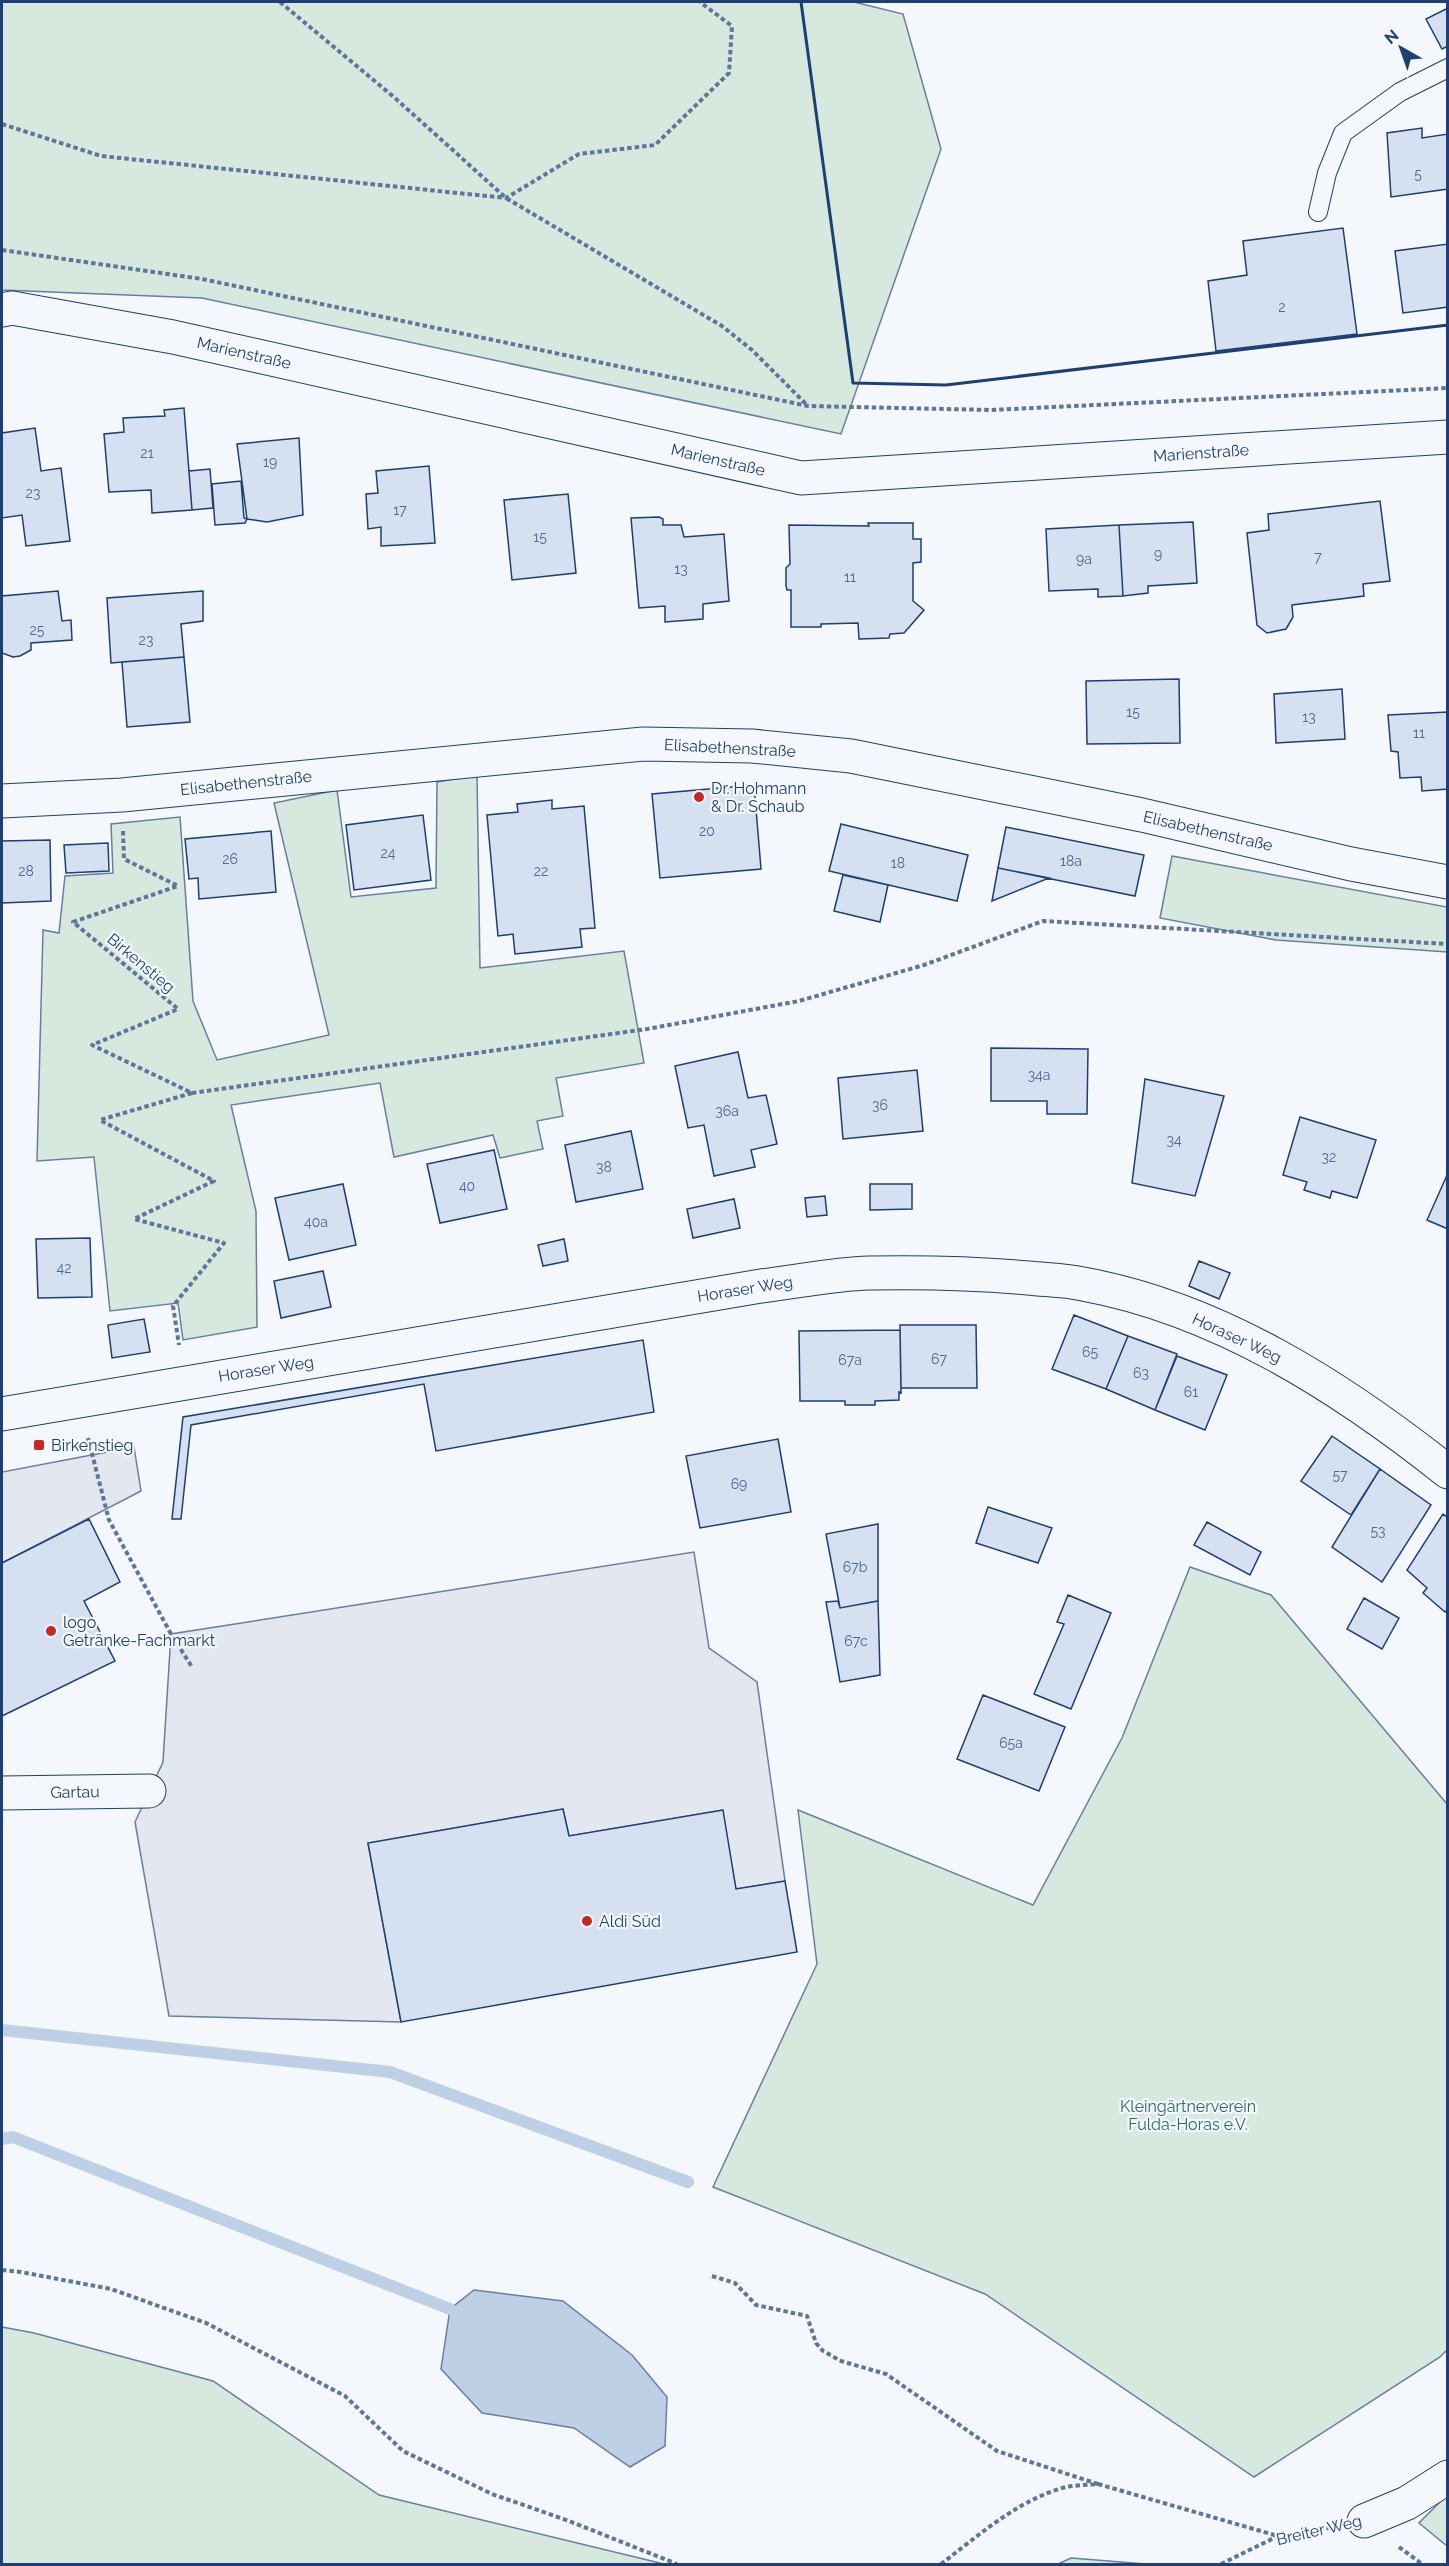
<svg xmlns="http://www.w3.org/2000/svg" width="1449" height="2566" font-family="Raleway,sans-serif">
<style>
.green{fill:#d7e8df;stroke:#687fa3;stroke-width:1.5}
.parking{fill:#e3e8f0;stroke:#687fa3;stroke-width:1.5}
.water{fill:#bed0e5;stroke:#687fa3;stroke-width:1.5}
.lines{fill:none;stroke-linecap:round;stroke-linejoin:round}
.stream{stroke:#bed0e5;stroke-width:12}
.building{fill:#d5e0f0;stroke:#1d3f73;stroke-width:1.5}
.service-casing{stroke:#1d3f73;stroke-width:20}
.minor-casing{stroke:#1d3f73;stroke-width:35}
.secondary-casing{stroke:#1d3f73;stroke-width:35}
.path{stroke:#5e769c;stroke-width:4;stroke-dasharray:4.5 3;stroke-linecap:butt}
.service{stroke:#f4f7fb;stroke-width:18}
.minor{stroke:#f4f7fb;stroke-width:33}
.secondary{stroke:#f4f7fb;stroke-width:33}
.wall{stroke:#1d3f73;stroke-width:3}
.poi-dot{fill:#c62828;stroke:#f4f7fb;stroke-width:2}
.labels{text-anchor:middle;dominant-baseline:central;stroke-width:4.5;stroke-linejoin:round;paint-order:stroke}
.number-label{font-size:14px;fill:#4b6792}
.street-label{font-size:16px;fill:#1d3f73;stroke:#f4f7fb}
.poi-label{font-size:16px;fill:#1d3f73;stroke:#f4f7fb;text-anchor:start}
.park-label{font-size:16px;fill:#2c6c60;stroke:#f4f7fb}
</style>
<rect width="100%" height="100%" fill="#f4f7fb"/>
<path class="green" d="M2 2H854L903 14 941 149 841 434 202 298 2 290Z
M477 775 480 968 624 951 644 1063 556 1078 563 1116 537 1121 543 1149 500 1158 493 1135 394 1157 380 1083 231 1105 256 1211 257 1327 183 1340 178 1303 110 1311 94 1157 37 1161 43 930 59 933 65 876 113 873 111 824 180 817 193 1001 217 1060 329 1035 274 803 337 790 351 897 436 888 437 782Z
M1172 856 1447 907V952L1276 940 1160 918Z
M1190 1567 1271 1595 1447 1804V2350L1440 2357 1254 2477 985 2294 713 2187 817 1964 798 1810 1033 1905 1122 1738Z
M2 2327 34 2333 213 2381 379 2495 664 2564H2Z
M1447 2495V2546L1419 2523Z
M1071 2558 1146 2564H1058Z"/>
<path class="parking" d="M134 1447 141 1491 2 1563V1472Z
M694 1552 709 1648 757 1682 785 1881 736 1889 722 1810 569 1836 563 1809 368 1843 401 2022 169 2016 135 1822 163 1762 171 1634Z"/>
<path class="water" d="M474 2290 563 2301 632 2355 667 2397 665 2446 630 2467 574 2428 482 2413 441 2369 450 2309Z"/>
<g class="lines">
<path class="stream" d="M2 2030 390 2072 688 2182
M2 2139 13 2137 450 2309"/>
</g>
<path class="building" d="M1448 8V46L1442 49 1426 19Z
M1422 128V138L1448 134V189L1391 197 1387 133Z
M1343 228 1357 334 1216 351 1208 281 1247 275 1243 241Z
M1448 244V307L1403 313 1395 251Z
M184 408 192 510 152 513 151 490 109 492 104 434 124 432 123 418 165 416 164 410Z
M35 428 41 471 61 468 70 541 26 546 22 515 2 518V433Z
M299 438 303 515 267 522 247 519 237 444Z
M429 466 435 543 381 546V527L368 529 366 494 378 493 376 471Z
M210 469 213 508 192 510 189 471Z
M241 481 244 518 247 519 245 523 215 525 212 484Z
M568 494 576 573 512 580 504 500Z
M1380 501 1390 581 1363 584 1364 596 1292 605 1293 617 1286 629 1267 633 1257 625 1247 533 1269 530 1268 514Z
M659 517 663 519V525H681L684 537 724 534 729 601 703 604V619L665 622V606L639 608 631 518Z
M1193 522 1197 583 1148 586V593L1123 596 1119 525Z
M868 523H913V539H921V562L913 563V601L924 610 904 633 890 634 889 638 859 639 858 623 821 624V627H791V590H787L786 586V568L790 564 789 525 869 526Z
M1119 525 1123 596 1098 597V589L1049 591 1046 529Z
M58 591 62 621 71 620 72 640 31 643V650L20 656 13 657 2 653V596Z
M203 591V621L181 624 184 657 111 663 107 598Z
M184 657 190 722 127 727 122 662Z
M1179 679 1180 743 1087 744 1086 681Z
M1342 689 1345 739 1276 743 1274 694Z
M1448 712V789L1422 791 1421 777 1400 778 1398 752 1391 751 1388 715Z
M754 785 761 869 660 878 652 794Z
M552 800V809L584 806 595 928 580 929 582 947 515 954 513 934 498 936 487 815 518 812 517 804Z
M423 815 431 880 354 890 346 825Z
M841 824 968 855 957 901 829 871Z
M1006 827 1144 855 1135 896 998 868Z
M271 831 276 892 199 899 198 878 189 879 185 839Z
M50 840 51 901 2 903V841Z
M108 843 109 871 66 873 64 845Z
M998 868 1049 878 992 901Z
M843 875 888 885 880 922 834 911Z
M991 1048 1088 1049 1087 1114H1047V1101H991Z
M738 1052 748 1098 766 1095 777 1144 751 1150 755 1167 714 1176 704 1125 688 1128 675 1066Z
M917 1070 923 1131 843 1139 838 1078Z
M1145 1079 1224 1096 1195 1196 1132 1183Z
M1300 1117 1376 1140 1357 1198 1332 1191 1330 1198 1304 1190 1307 1182 1283 1175Z
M631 1131 643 1189 576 1202 565 1145Z
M494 1150 507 1209 440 1223 427 1164Z
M1448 1173V1229L1427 1220Z
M343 1184 356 1245 289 1260 275 1198Z
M870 1184H912V1209L870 1210Z
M825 1196 827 1215 807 1217 805 1198Z
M734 1199 740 1228 693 1238 687 1209Z
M90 1238 92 1297 38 1298 36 1239Z
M564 1239 568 1261 543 1266 538 1245Z
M1199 1261 1230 1273 1219 1299 1189 1286Z
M323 1271 331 1307 281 1318 274 1281Z
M1074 1315 1128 1336 1106 1389 1052 1369Z
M144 1319 150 1352 112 1358 108 1325Z
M900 1325H976L977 1388H901Z
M900 1330 901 1393 899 1392V1400L875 1401V1405H845V1401H800L799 1331Z
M1128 1336 1177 1354 1155 1410 1106 1389Z
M643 1340 654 1412 436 1451 424 1384 191 1425 181 1519H172L183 1417Z
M1177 1356 1227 1375 1205 1430 1155 1410Z
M1332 1436 1380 1469 1351 1515 1301 1481Z
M778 1439 791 1512 700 1528 686 1456Z
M1380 1469 1431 1505 1382 1582 1332 1547Z
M988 1507 1052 1528 1038 1563 976 1543Z
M1443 1514 1448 1518V1609L1445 1612 1423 1593 1427 1588 1407 1570Z
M89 1519 120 1582 84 1601 115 1661 2 1716V1563Z
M1207 1522 1261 1552 1250 1575 1194 1545Z
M878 1524V1601L840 1608 826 1534Z
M1068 1595 1111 1613 1071 1709 1034 1694 1064 1624 1057 1622Z
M1364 1598 1399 1618 1382 1649 1347 1629Z
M838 1601 840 1608 878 1601 880 1675 840 1682 826 1602Z
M983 1695 1065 1727 1039 1791 957 1759Z
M563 1809 569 1836 723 1810 736 1889 785 1881 797 1952 401 2022 368 1843Z"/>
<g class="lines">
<defs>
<path id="service" d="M1318 212 1327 173 1343 133 1400 92 1448 68"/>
<path id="minor" d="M2 310 12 308 173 337 801 478 1448 437
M2 801 122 795 643 744 752 746 851 756 1142 815 1351 864 1448 882
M2 1793 149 1791
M1364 2521 1407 2503 1448 2477"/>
<path id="secondary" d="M2 1414 761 1286C796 1282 833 1274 869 1273 922 1272 975 1273 1028 1278 1046 1280 1065 1280 1083 1284 1219 1309 1341 1387 1448 1472"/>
</defs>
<use href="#service" class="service-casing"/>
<use href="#minor" class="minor-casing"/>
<use href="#secondary" class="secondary-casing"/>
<path class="path" d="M280 2 395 98 506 198 722 326 752 350 808 406
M2 124 101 156 506 198 579 154 655 145 729 73 732 26 700 2
M2 250 202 279 808 406 991 410 1448 388
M123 831 124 859 178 886 73 922 178 1009 92 1045 192 1093 100 1120 214 1181 134 1219 224 1243 173 1306 179 1345
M192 1093 647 1029 799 1001 924 965 1043 921 1448 944
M88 1438 109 1520 171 1634 192 1667
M2 2270 21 2272 111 2289 206 2323 345 2396 403 2451 492 2494 569 2521 677 2564
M712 2276 735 2283 756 2305 807 2316 816 2343 823 2351 841 2361 886 2374 997 2451 1098 2484
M1399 2547 1422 2564
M941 2564C978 2536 1019 2499 1066 2487 1076 2485 1087 2485 1098 2484L1278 2536
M1221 2564 1278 2536 1329 2528"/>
<use href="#service" class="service"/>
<use href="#minor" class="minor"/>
<use href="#secondary" class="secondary"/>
<path class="wall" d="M801 2 853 383 946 385 1448 325"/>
</g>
<g class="poi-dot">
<circle cx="699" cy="797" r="6"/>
<rect x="33" y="1439" width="12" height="12" rx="3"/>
<circle cx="51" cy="1631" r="6"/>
<circle cx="587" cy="1921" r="6"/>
</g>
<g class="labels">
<g class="number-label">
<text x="1418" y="174">5</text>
<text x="1282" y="307">2</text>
<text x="147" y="453">21</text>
<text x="270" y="462">19</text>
<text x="33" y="493">23</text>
<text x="400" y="510">17</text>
<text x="540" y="537">15</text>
<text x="1158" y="554">9</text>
<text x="1318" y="557">7</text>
<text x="1084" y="559">9a</text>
<text x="681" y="569">13</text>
<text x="850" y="577">11</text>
<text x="37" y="630">25</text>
<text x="146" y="640">23</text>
<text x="1133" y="712">15</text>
<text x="1309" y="717">13</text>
<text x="1419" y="733">11</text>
<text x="707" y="831">20</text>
<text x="388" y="853">24</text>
<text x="230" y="859">26</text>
<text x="1071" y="861">18a</text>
<text x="898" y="863">18</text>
<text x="26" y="871">28</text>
<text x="541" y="871">22</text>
<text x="1039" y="1075">34a</text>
<text x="880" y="1105">36</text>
<text x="727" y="1111">36a</text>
<text x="1174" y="1140">34</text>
<text x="1329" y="1157">32</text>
<text x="604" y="1167">38</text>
<text x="467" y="1186">40</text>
<text x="316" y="1222">40a</text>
<text x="64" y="1268">42</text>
<text x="1090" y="1352">65</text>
<text x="939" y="1359">67</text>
<text x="850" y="1360">67a</text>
<text x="1141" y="1373">63</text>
<text x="1191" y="1392">61</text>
<text x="1340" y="1475">57</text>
<text x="739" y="1484">69</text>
<text x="1378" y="1531">53</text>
<text x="855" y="1567">67b</text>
<text x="856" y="1641">67c</text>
<text x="1011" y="1743">65a</text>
</g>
<g class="street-label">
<text transform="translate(244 353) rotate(13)">Marienstraße</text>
<text transform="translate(1201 453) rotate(-4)">Marienstraße</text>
<text transform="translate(718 460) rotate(13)">Marienstraße</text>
<text transform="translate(730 748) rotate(3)">Elisabethenstraße</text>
<text transform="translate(246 783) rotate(-6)">Elisabethenstraße</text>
<text transform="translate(1208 831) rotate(13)">Elisabethenstraße</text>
<text transform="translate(141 963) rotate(40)">Birkenstieg</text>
<text transform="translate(745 1289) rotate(-9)">Horaser Weg</text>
<text transform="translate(1237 1338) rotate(25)">Horaser Weg</text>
<text transform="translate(266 1369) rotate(-9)">Horaser Weg</text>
<text transform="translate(75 1792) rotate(-1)">Gartau</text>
<text transform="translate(1319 2530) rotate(-13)">Breiter Weg</text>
</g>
<g class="poi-label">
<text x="711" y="788">Dr. Hohmann<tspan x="711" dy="18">&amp; Dr. Schaub</tspan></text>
<text x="51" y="1445">Birkenstieg</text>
<text x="63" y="1622">logo<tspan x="63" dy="18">Getränke-Fachmarkt</tspan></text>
<text x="599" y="1921">Aldi Süd</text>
</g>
<g class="park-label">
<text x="1188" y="2106">Kleingärtnerverein<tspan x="1188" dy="18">Fulda-Horas e.V.</tspan></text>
</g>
</g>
<rect width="1449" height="2566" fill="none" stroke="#1d3f73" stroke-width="6"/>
<g transform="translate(1401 48) rotate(320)" stroke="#f4f7fb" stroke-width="4.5" paint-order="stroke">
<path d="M0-4.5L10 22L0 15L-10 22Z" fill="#1d3f73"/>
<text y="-9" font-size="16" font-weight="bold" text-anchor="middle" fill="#1d3f73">N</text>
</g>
</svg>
